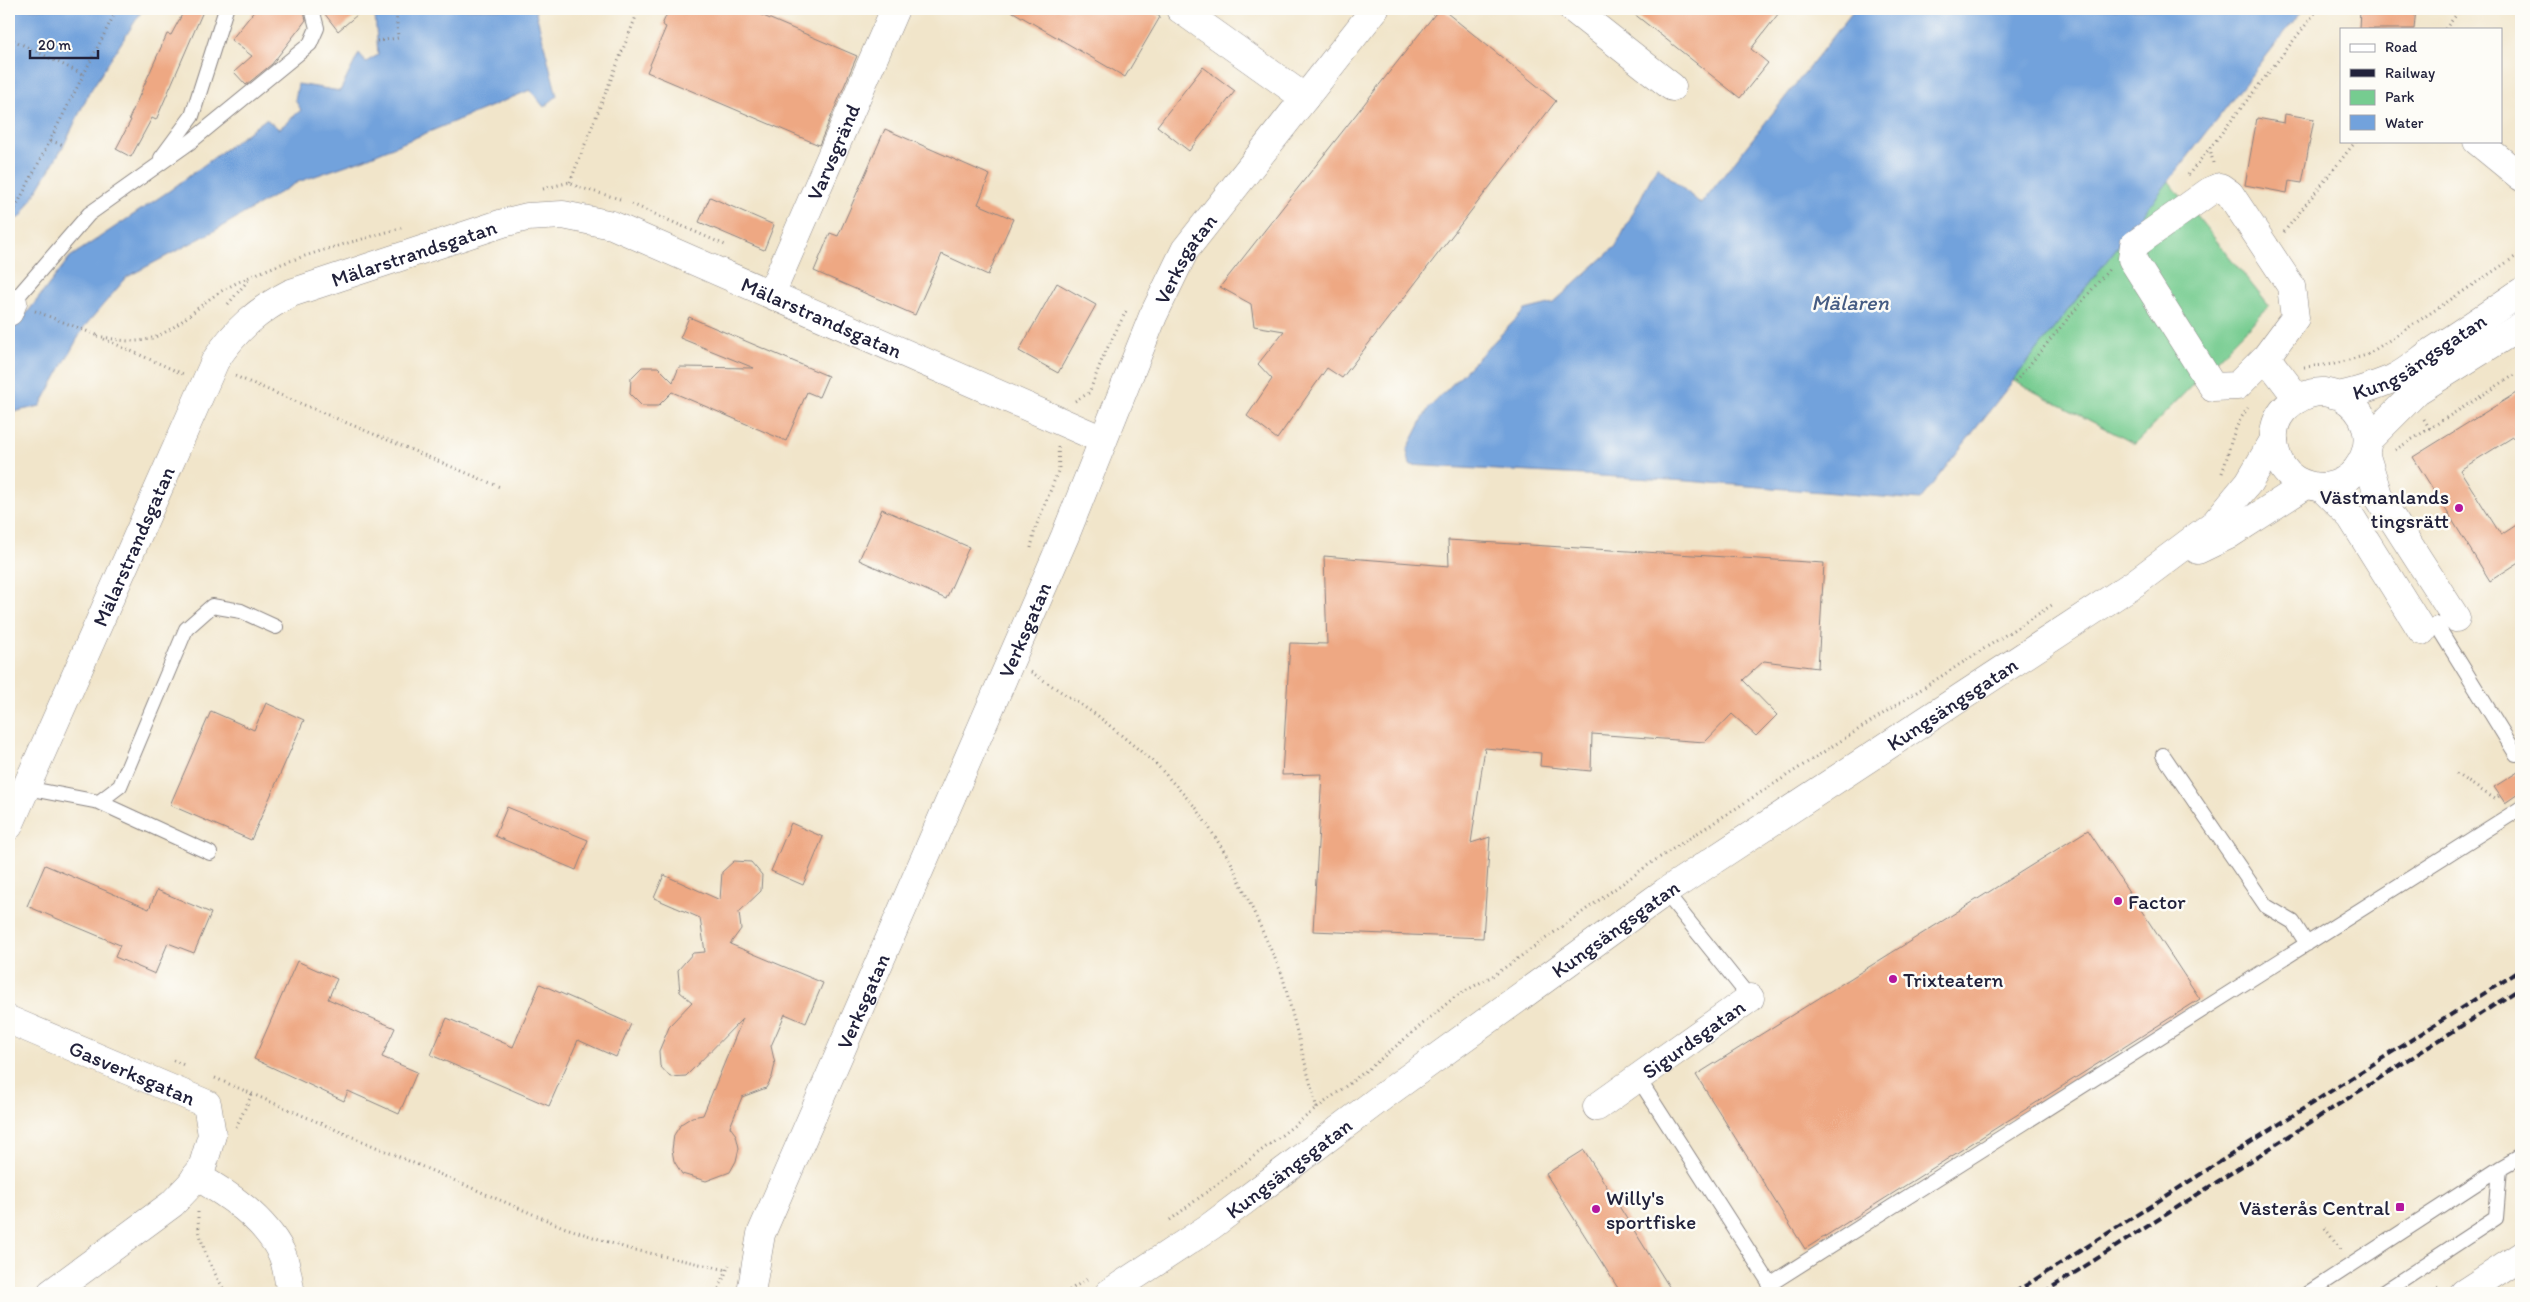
<svg xmlns="http://www.w3.org/2000/svg" width="2530" height="1302" font-family="Itim,sans-serif">
<style>
.green{fill:#76cc90;stroke:#4c7766}
.water{fill:#72a2dc;stroke:#4a628c}
.building{fill:#eea883}
.lines{fill:none;stroke-linecap:round;stroke-linejoin:round}
.lane-casing{stroke:#8a8482;stroke-width:16}
.street-casing{stroke:#8a8482;stroke-width:29}
.secondary-casing{stroke:#8a8482;stroke-width:29}
.path{stroke:#8a8482;stroke-width:3;stroke-dasharray:1 4;stroke-linecap:butt}
.lane{stroke:#fff;stroke-width:14}
.street{stroke:#fff;stroke-width:28}
.secondary{stroke:#fff;stroke-width:28}
.rail{stroke:#22223b;stroke-width:4;stroke-dasharray:8 4;stroke-linecap:butt}
.poi-dot{fill:#b5179e;stroke:#fdfcf7;stroke-width:2}
.labels{text-anchor:middle;dominant-baseline:central;stroke-width:5;stroke-linejoin:round;paint-order:stroke}
.street-label{font-size:21px;fill:#22223b;stroke:#fdfcf7}
.poi-label{font-size:21px;fill:#22223b;stroke:#fdfcf7;text-anchor:start}
.water-label{font-size:22px;font-style:italic;fill:#465c83;stroke:#fdfcf7}
</style>
<rect width="100%" height="100%" fill="#fdfcf7"/>
<filter id="ink" filterUnits="userSpaceOnUse"><feTurbulence type="fractalNoise" baseFrequency=".02" numOctaves="2"/><feDisplacementMap in="SourceGraphic" scale="10" xChannelSelector="R" yChannelSelector="G"/><feConvolveMatrix kernelMatrix="1 2 1 2 8 2 1 2 1" color-interpolation-filters="sRGB"/></filter>
<filter id="wash" filterUnits="userSpaceOnUse"><feTurbulence type="fractalNoise" baseFrequency=".0096" numOctaves="4" result="noise"/><feDisplacementMap in="SourceGraphic" scale="20" xChannelSelector="R" yChannelSelector="G"/><feGaussianBlur stdDeviation="1.12" result="paint"/><feColorMatrix in="noise" values="0 0 0 0 0 0 0 0 0 0 0 0 0 0 0 0 0 1.4 0 .05"/><feComposite in="paint" operator="in"/></filter>
<g filter="url(#wash)">
<rect width="100%" height="100%" fill="#f1e5ca"/>
<path class="green" d="M2167 179 2269 306 2135 444 2010 379Z"/>
<path class="water" d="M9 9H143L89 93 64 145 21 217 9 221Z
M370 9H535L557 96 544 107 530 90 364 159 298 182 214 231 127 277 84 327 40 406 9 413V334L27 313 70 257 169 191 266 119 279 129 301 110 295 100 298 84 340 91 359 53 366 62 378 55 375 15Z
M1855 9H2303L1920 500 1687 481 1410 465 1407 450 1428 409 1525 310 1553 303 1616 246 1657 166 1701 204Z"/>
<g id="blocks">
<path class="building" d="M185 9H204L156 120 152 118 131 157 116 149 131 120 129 119 167 34 171 35Z
M256 9H303L306 20 272 64 246 85 234 72 252 56 231 40Z
M321 9H364L338 31Z
M669 9H747L857 56 819 145 647 72 666 27 662 25Z
M1008 9H1147L1160 17 1125 77Z
M1439 9H1442L1556 101 1342 378 1327 368 1277 439 1247 416 1272 379 1258 364 1284 331 1254 326 1251 304 1220 287Z
M1628 9H1782L1751 49 1768 63 1740 98Z
M2360 9H2416L2414 29H2359Z
M1203 67 1235 91 1189 151 1157 126Z
M2285 114 2314 119 2302 183 2289 181 2287 193 2245 185 2257 118 2284 123Z
M885 129 990 175 978 204 1013 219 988 275 942 254 915 315 814 271 830 233 838 236Z
M710 197 774 225 764 250 699 222Z
M1057 283 1096 305 1058 373 1019 351Z
M689 317 828 376 819 397 807 392 786 441 672 392 658 406H642L630 394 631 378 642 367H658L673 382 679 367 754 368 680 338Z
M2521 390V432L2460 470 2501 535 2521 522V561L2490 581 2413 457Z
M882 509 969 547 946 599 859 560Z
M1448 540 1824 563 1818 668 1764 661 1743 680 1777 715 1756 736 1732 714 1705 742 1592 734 1591 771 1540 766 1541 753 1485 748 1471 843 1490 837 1483 938 1313 931 1322 774 1282 775 1290 643 1327 644 1324 556 1449 566Z
M266 703 304 720 251 840 170 805 211 711 254 730Z
M2521 770V792L2505 803 2494 787Z
M507 807 588 840 576 870 495 836Z
M791 823 823 837 803 885 771 871Z
M2088 830 2200 999 1805 1249 1696 1075Z
M734 861 751 862 762 875 761 891 739 912 741 929 730 944 823 983 806 1023 785 1014 771 1046 775 1064 772 1077 766 1088 742 1097 730 1127 736 1135 739 1148 736 1161 730 1172 706 1181 682 1174 674 1161 672 1150 674 1135 681 1124 692 1117 703 1115 743 1018 686 1076 670 1077 660 1066 659 1051 670 1025 692 1002 680 992 678 970 693 953 705 952 700 918 654 898 664 875 720 900 722 872Z
M45 865 149 909 157 890 211 913 194 953 168 943 155 974 115 957 120 945 27 906Z
M297 961 337 979 328 999 395 1028 382 1057 417 1072 399 1114 348 1091 344 1101 254 1059Z
M540 984 631 1024 616 1057 578 1040 549 1106 431 1055 447 1018 513 1047Z
M1584 1150 1673 1293H1621L1546 1174Z"/>
</g>
</g>
<g filter="url(#ink)">
<use href="#blocks" fill-opacity="0" stroke="#8a8482" stroke-width="1"/>
<g class="lines">
<defs>
<path id="lane" d="M161 158 192 116 226 9
M13 302 89 214 189 143 310 44 317 28 312 9
M2436 624 2516 754
M2163 755 2266 906 2293 922 2307 944
M26 788 99 802 120 786 186 629 212 606 241 611 276 627
M99 802 210 853
M1665 892 1750 998
M1638 1078 1770 1284
M1767 1293 1770 1284 2521 808
M2308 1293 2500 1168 2521 1156
M2382 1293 2496 1218 2500 1168"/>
<g id="street">
<path d="M1180 9 1305 98"/>
<path d="M1573 9 1672 87"/>
<path d="M2477 141 2521 177"/>
<path id="s1" d="M771 294 895 9"/>
<path d="M9 312 13 302"/>
<path d="M2266 357 2237 386 2213 387 2132 259 2134 245 2210 191 2220 187 2230 194 2291 286 2295 318 2266 357 2298 399"/>
<path d="M2366 456 2379 498 2456 618"/>
<path d="M2321 487 2351 517 2422 631"/>
<path id="s2" d="M9 826 215 361C235 330 258 310 291 293L503 223 527 217 563 215 612 225 1103 440"/>
<path id="s3" d="M9 1020 207 1104 212 1135 202 1168 190 1185 172 1204 51 1293"/>
<path id="s4" d="M1597 1107 1750 998"/>
<path d="M196 1176C228 1194 264 1218 281 1252 287 1264 288 1280 291 1293"/>
<path id="s5" d="M751 1293 761 1234 1065 536 1153 316 1185 250 1375 9"/>
</g>
<g id="secondary">
<path id="s6" d="M2340 396C2399 428 2353 511 2296 480 2274 467 2266 431 2283 411 2292 400 2310 391 2324 392 2330 393 2336 396 2342 395 2358 392 2377 385 2392 379 2407 372 2420 360 2433 351 2463 332 2492 312 2521 292"/>
<path d="M2368 440 2417 391 2521 326"/>
<path d="M2198 550 2227 536 2306 485"/>
<path id="s7" d="M1109 1293 1211 1226 1382 1097 1665 892 2135 583 2215 523 2249 482 2274 440"/>
<path d="M2464 1293 2521 1256"/>
</g>
</defs>
<use href="#lane" class="lane-casing"/>
<use href="#street" class="street-casing"/>
<use href="#secondary" class="secondary-casing"/>
<path class="path" d="M2445 29 2461 9
M9 38 84 75
M377 41 398 38 396 9
M51 141 64 145
M2213 163 2210 148 2318 9
M2188 175 2210 148
M570 182 639 9
M543 189 570 182 578 187 620 199
M632 204 725 245
M13 213 117 9
M2284 232 2356 141
M228 304 250 278
M35 311 99 336
M97 336C115 339 131 344 149 339 179 330 199 303 225 289 280 259 344 245 404 227
M104 339 183 374
M2304 367 2334 364 2367 355 2521 253
M235 376 500 487
M2015 382 2110 268
M1075 401 1089 393 1103 357 1126 311
M2424 419 2430 429
M2395 450 2521 371
M2222 473C2231 448 2230 432 2248 408
M1031 548 1035 529 1059 469 1058 446
M1031 672 1098 716 1156 764 1197 809 1231 862 1282 974 1317 1109
M2456 774 2495 799 2500 795
M173 1060 186 1066
M215 1078 563 1227 626 1248 727 1270
M236 1127 252 1094
M198 1212C197 1241 211 1268 226 1293
M1170 1220 1371 1067 1456 996 1496 974 1651 863 2052 605
M2325 1228 2341 1251
M717 1293 729 1265
M1065 1293 1087 1279
M2429 1293 2439 1287"/>
<use href="#lane" class="lane"/>
<use href="#street" class="street"/>
<use href="#secondary" class="secondary"/>
<path class="rail" d="M2014 1293 2521 970
M2043 1293 2521 988"/>
</g>
</g>
<g class="poi-dot">
<circle cx="2459" cy="508" r="5"/>
<circle cx="2118" cy="901" r="5"/>
<circle cx="1893" cy="979" r="5"/>
<rect x="2395" y="1202" width="10" height="10" rx="2.5"/>
<circle cx="1596" cy="1209" r="5"/>
</g>
<g class="labels">
<g class="street-label">
<text stroke="none"><textPath href="#s1" startOffset="155">Varvsgränd</textPath></text>
<text stroke="none"><textPath href="#s2" startOffset="741">Mälarstrandsgatan</textPath></text>
<text stroke="none"><textPath href="#s5" startOffset="1124">Verksgatan</textPath></text>
<text stroke="none"><textPath href="#s2" startOffset="1175">Mälarstrandsgatan</textPath></text>
<text stroke="none"><textPath href="#s6" startOffset="384">Kungsängsgatan</textPath></text>
<text stroke="none"><textPath href="#s2" startOffset="306">Mälarstrandsgatan</textPath></text>
<text stroke="none"><textPath href="#s5" startOffset="719">Verksgatan</textPath></text>
<text stroke="none"><textPath href="#s7" startOffset="1029">Kungsängsgatan</textPath></text>
<text stroke="none"><textPath href="#s7" startOffset="624">Kungsängsgatan</textPath></text>
<text stroke="none"><textPath href="#s5" startOffset="314">Verksgatan</textPath></text>
<text stroke="none"><textPath href="#s4" startOffset="118">Sigurdsgatan</textPath></text>
<text stroke="none"><textPath href="#s3" startOffset="134">Gasverksgatan</textPath></text>
<text stroke="none"><textPath href="#s7" startOffset="219">Kungsängsgatan</textPath></text>
</g>
<g class="poi-label">
<text x="2449" y="496" text-anchor="end">Västmanlands<tspan x="2449" dy="24">tingsrätt</tspan></text>
<text x="2128" y="901">Factor</text>
<text x="1903" y="979">Trixteatern</text>
<text x="1606" y="1197">Willy's<tspan x="1606" dy="24">sportfiske</tspan></text>
<text x="2390" y="1207" text-anchor="end">Västerås Central</text>
</g>
<g class="water-label">
<text x="1850" y="302">Mälaren</text>
</g>
</g>
<rect width="2530" height="1302" fill="none" stroke="#fdfcf7" stroke-width="30"/>
<rect x="2340" y="28" width="162" height="115" fill="#fdfcf7" stroke="#a5a5ac"/>
<rect x="2350" y="44" width="25" height="8" fill="#ffffff" stroke="#a5a5ac"/>
<text x="2385" y="52" font-size="15" fill="#22223b">Road</text>
<rect x="2350" y="69" width="25" height="8" fill="#22223b" stroke="#a5a5ac"/>
<text x="2385" y="78" font-size="15" fill="#22223b">Railway</text>
<rect x="2350" y="90" width="25" height="15" fill="#76cc90" stroke="#a5a5ac"/>
<text x="2385" y="102" font-size="15" fill="#22223b">Park</text>
<rect x="2350" y="115" width="25" height="15" fill="#72a2dc" stroke="#a5a5ac"/>
<text x="2385" y="128" font-size="15" fill="#22223b">Water</text>
<path d="M30 50v8h68v-8" fill="none" stroke="#22223b" stroke-width="2.5"/>
<text x="38" y="50" font-size="15" fill="#22223b" stroke="#fdfcf7" stroke-width="4" paint-order="stroke">20 m</text>
</svg>
